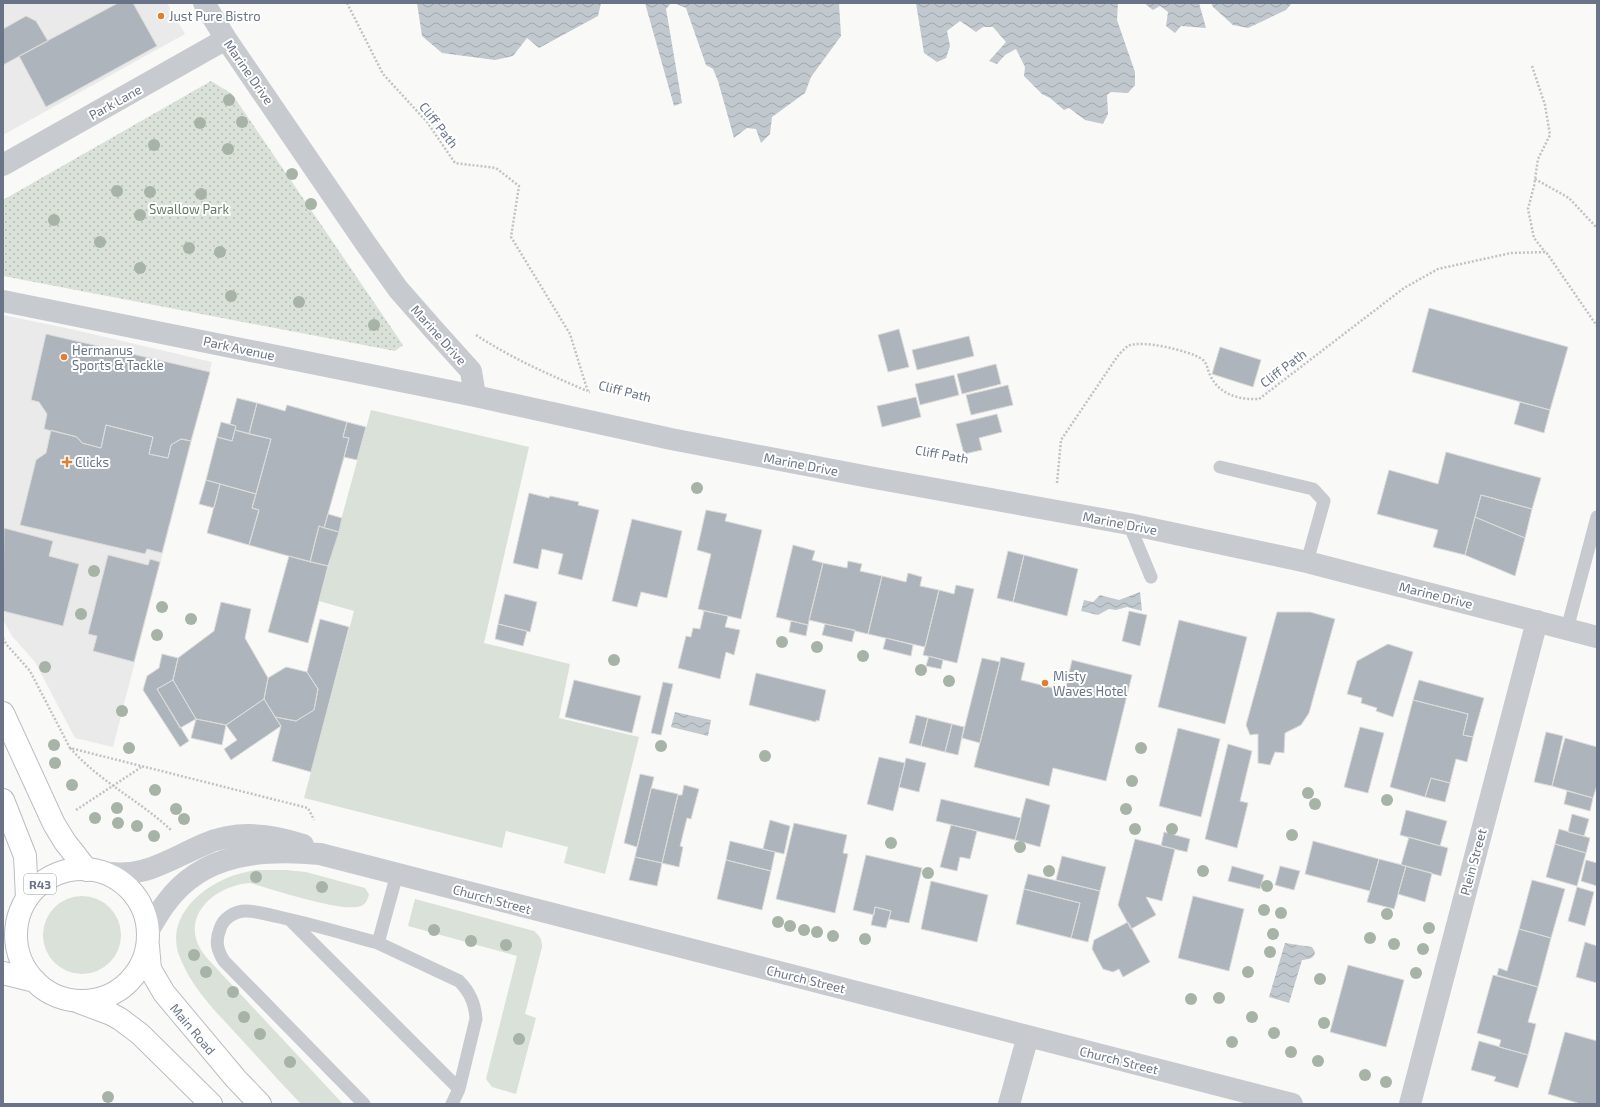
<svg xmlns="http://www.w3.org/2000/svg" width="1600" height="1107" font-family="'Exo 2',sans-serif">
<style>
.built{fill:#eaeaea}
.grass{fill:#dae1d8}
.park{fill:url(#park-dots)}
.water{fill:url(#water-waves)}
.building{fill:#aeb4bc;stroke:#dbdbd9}
.lines{fill:none;stroke-linecap:round;stroke-linejoin:round}
.secondary-casing{stroke:#babdc3;stroke-width:24}
.primary-casing{stroke:#babdc2;stroke-width:24}
.path{stroke:#c1c2c5;stroke-width:2.5;stroke-dasharray:2 2;stroke-linecap:butt}
.service{stroke:#c7cace;stroke-width:13}
.minor{stroke:#c7cace;stroke-width:22}
.secondary{stroke:#fff;stroke-width:22}
.primary{stroke:#fff;stroke-width:22}
.tree{fill:#a7b3a6}
.poi-dot{fill:#e27e2f;stroke:#fff;stroke-width:1.5}
.labels{text-anchor:middle;dominant-baseline:central;stroke-width:4;stroke-linejoin:round;paint-order:stroke}
.shield{fill:#fff;stroke:#969eac;stroke-width:1}
.shield-label{font-size:12px;font-weight:bold;fill:#697488}
.poi-label{font-size:13px;fill:#697488;stroke:#fff;text-anchor:start}
.street-label{font-size:13px;fill:#697488;stroke:#fff}
.park-label{font-size:13px;fill:#647a64;stroke:#fff}
</style>
<defs>
<pattern id="park-dots" width="8" height="8" patternUnits="userSpaceOnUse"><rect width="8" height="8" fill="#dae1d8"/><path d="M2 2h.1M6 6h.1" fill="none" stroke="#b5bbb5" stroke-width="1.8" stroke-linecap="round"/></pattern>
<pattern id="water-waves" width="16" height="10" patternUnits="userSpaceOnUse"><rect width="16" height="10" fill="#c1c8ce"/><path d="M0 5q4-4 8 0t8 0" fill="none" stroke="#a1a7ad"/></pattern>
</defs>
<rect width="100%" height="100%" fill="#f9f9f7"/>
<path class="built" d="M3 3H167L185 34 3 135Z
M3 315 71 329 212 362 113 747 75 738 35 662 12 636 3 620Z"/>
<path class="grass" d="M371 410 529 447 484 643 570 664 559 718 639 737 605 874 564 863 568 847 506 831 502 848 304 798 354 611 319 601Z
M256 870H286L306 872 365 888 369 894C368 899 366 904 361 906 343 913 272 889 250 883 211 886 176 921 206 957L343 1104H301C281 1083 261 1061 241 1039 219 1015 194 991 181 960 164 923 194 892 227 878 236 874 246 872 256 870Z
M43 935a39 39 0 1 1 78 0a39 39 0 1 1-78 0Z
M415 899 534 931C540 936 542 939 542 947L525 1014 536 1018 516 1094 492 1087 486 1079 517 956 408 926Z"/>
<path class="park" d="M211 81 232 94 403 345 395 351 3 276V200Z"/>
<path class="water" d="M417 3H601L598 16 539 48 527 38 513 56 495 60 442 53 422 36Z
M645 3H671L666 9 682 103 674 106Z
M674 3H839L841 36 811 77 805 93 772 117 770 134 761 143 756 129 747 128 734 138 718 81 713 69 706 65 686 8Z
M916 3H1118L1117 20 1135 72V85L1128 93 1111 92 1107 95 1108 114 1103 124 1085 120 1069 108 1064 110 1050 98 1042 94 1024 76 1025 67 1016 49 1005 55 997 64 989 61 1006 42 993 27H983L976 32 960 21 947 31 950 46 946 58 937 62 924 53Z
M1144 3H1199L1206 28 1181 26 1175 33 1166 26 1168 12 1160 6 1153 10Z
M1211 3H1292L1286 10 1248 28 1233 25 1213 7Z
M1140 592 1142 611 1127 607 1116 610 1109 609 1098 615 1081 611 1084 600 1093 602 1100 595 1119 600Z
M675 712 711 720 708 736 671 727Z
M1285 943 1312 947 1315 952C1314 959 1309 959 1302 960L1289 1003 1269 997Z"/>
<path class="building" d="M118 3H133L157 46 46 107 19 56Z
M26 16 36 21 48 41 3 65V29Z
M1429 308 1568 347 1550 410 1412 372Z
M899 329 909 367 888 372 878 335Z
M46 334 210 372 191 441 181 439 171 445 168 458 149 454 153 437 106 425 101 448 82 443 77 437 44 429 47 414 39 402 31 400Z
M969 336 974 356 917 370 912 350Z
M1220 347 1261 360 1253 387 1212 374Z
M996 364 1001 384 962 394 957 374Z
M954 375 959 395 920 405 915 384Z
M1008 385 1013 405 971 415 966 395Z
M916 397 921 417 882 427 877 406Z
M237 398 257 403 249 434 235 430 236 426 230 424Z
M1520 402 1550 410 1544 433 1514 424Z
M257 403 285 411 287 405 347 422 343 437 349 438 344 457 324 528 319 526 310 562 249 545 259 510 252 508 271 439 249 434Z
M997 414 1002 432 979 438 982 450 964 454 956 424Z
M221 422 236 426 232 441 217 437Z
M347 422 366 427 357 460 344 457 349 438 343 437Z
M106 425 153 437 149 454 168 458 171 445 181 439 191 441 162 553 147 549 145 554 20 525 36 460 46 453 51 430 77 437 82 443 101 448Z
M235 430 271 439 256 494 206 480 217 437 232 441Z
M1446 452 1541 478 1532 509 1481 495 1465 555 1433 547 1438 530 1377 514 1389 470 1438 484Z
M206 480 220 484 214 508 199 504Z
M220 484 256 494 252 508 259 510 249 545 207 533Z
M529 493 549 498 550 496 579 502 578 505 599 510 582 580 558 574 563 554 542 549 538 569 513 563Z
M1481 495 1532 509 1525 538 1475 517Z
M706 510 727 514 725 521 762 530 741 619 698 609 711 554 697 550Z
M328 514 342 518 339 532 324 528Z
M1475 517 1525 538 1515 576 1465 555Z
M632 519 682 531 667 598 641 592 637 607 612 601Z
M319 526 339 532 328 566 310 562Z
M4 528 53 541 49 556 79 564 63 626 3 611Z
M793 545 815 551 812 560 823 563 808 625 776 617Z
M1008 551 1024 555 1013 602 997 598Z
M108 555 148 565 150 559 160 562 134 662 93 651 97 636 88 634Z
M1024 555 1078 569 1067 616 1013 602Z
M289 556 328 566 308 643 268 632Z
M848 561 862 564 860 571 882 576 868 634 809 620 823 563 847 568Z
M908 573 922 577 920 586 939 590 925 647 868 634 882 576 906 582Z
M956 585 974 589 957 663 923 655 939 590 954 594Z
M505 594 537 602 530 632 498 624Z
M221 602 251 609 245 638 268 678 264 699 226 725 196 719 173 680 178 658 214 631Z
M704 611 728 616 725 627 740 630 734 655 726 652 720 679 678 668 686 636 691 637 693 628 700 629Z
M1129 611 1147 615 1140 646 1122 641Z
M1277 612H1310L1335 619 1309 713 1301 725 1285 733 1284 753 1275 752 1270 765 1258 763V734L1250 735 1246 725Z
M320 619 349 627 311 772 272 761 281 726 275 717 296 721 314 710 318 689 307 672Z
M1179 620 1247 637 1225 724 1158 707Z
M791 621 808 625 806 636 789 632Z
M498 624 527 631 523 646 495 639Z
M825 624 855 630 852 642 822 635Z
M886 638 913 645 911 656 883 649Z
M1388 644 1413 652 1393 717 1376 711 1377 708 1361 703 1362 698 1347 694 1357 661Z
M162 654 178 658 173 680 157 689 189 741 180 747 143 690 147 676 159 668Z
M929 656 943 660 941 669 926 666Z
M1001 657 1025 663 1021 680 1065 691 1072 660 1132 675 1106 781 1053 768 1049 786 974 767Z
M982 658 1000 662 980 743 962 738Z
M286 667 307 672 318 689 314 710 296 721 275 717 264 699 268 678Z
M756 673 826 690 819 721 816 720V722L749 705Z
M173 680 196 719 180 728 157 689Z
M574 680 641 696 632 733 565 717Z
M1419 680 1484 698 1473 737 1463 735 1468 714 1413 700Z
M663 682 673 684 661 735 651 733Z
M264 699 281 726 231 760 224 749 237 740 226 725Z
M1413 700 1468 714 1463 735 1473 737 1467 762 1456 759 1450 783 1431 778 1425 797 1390 787Z
M916 715 928 718 921 746 909 743Z
M928 718 952 724 945 752 921 746Z
M196 719 226 725 222 745 191 738Z
M952 724 964 727 958 755 945 752Z
M1360 727 1384 733 1368 793 1344 787Z
M1178 728 1220 739 1201 817 1159 806Z
M1546 732 1563 736 1552 786 1534 782Z
M1565 738 1597 747V785L1593 798 1552 786Z
M1228 744 1252 751 1240 801 1248 803 1237 848 1205 839Z
M879 757 905 763 893 811 867 804Z
M906 758 926 763 919 792 899 787Z
M640 774 654 777 637 847 624 843Z
M1431 778 1450 783 1445 802 1425 797Z
M684 785 699 789 691 819 687 818 680 846 683 847 679 867 662 863 678 795H682Z
M651 788 678 794 662 863 635 857Z
M1567 791 1593 798 1590 811 1564 804Z
M1026 798 1050 805 1040 847 1015 840Z
M941 799 1021 818 1015 840 936 821Z
M1406 810 1447 821 1440 846 1400 835Z
M1572 814 1589 819 1584 836 1568 832Z
M770 820 790 826 784 854 763 849Z
M794 823 847 835 843 853 848 854 835 913 776 899Z
M951 825 977 831 970 859 960 857 957 871 940 867Z
M1559 829 1590 838 1586 853 1555 844Z
M1164 832 1190 839 1187 852 1161 846Z
M1409 837 1448 848 1441 876 1401 865Z
M1135 839 1175 849 1162 901 1146 897 1156 915 1131 929 1118 905Z
M730 841 775 852 771 871 726 860Z
M1313 841 1379 859 1370 891 1305 874Z
M1555 844 1586 853 1577 886 1546 877Z
M866 855 922 868 909 923 889 919 891 911 875 907 874 915 853 910Z
M1062 856 1106 867 1100 891 1056 880Z
M635 857 662 863 657 886 629 880Z
M1379 859 1406 866 1394 909 1367 902Z
M726 860 771 871 762 910 717 899Z
M1586 860 1597 863V886L1581 881Z
M1232 866 1264 875 1260 889 1228 881Z
M1280 866 1300 871 1294 890 1275 885Z
M1406 866 1432 873 1425 902 1398 894Z
M1028 874 1100 891 1088 942 1071 938 1080 903 1024 889Z
M1532 880 1565 889 1551 938 1519 929Z
M931 881 988 895 977 942 921 929Z
M1577 887 1594 892 1585 926 1568 921Z
M1024 889 1080 903 1071 938 1016 924Z
M1193 896 1244 909 1229 971 1178 958Z
M875 907 891 911 886 928 871 925Z
M1128 922 1150 962 1123 977 1119 969 1113 972 1103 969 1092 949 1094 940Z
M1519 929 1551 938 1538 987 1497 975 1499 968 1507 971Z
M1585 942 1597 946V983L1576 977Z
M1348 965 1404 980 1386 1047 1330 1032Z
M1493 975 1538 987 1528 1022 1536 1024 1528 1055 1499 1047 1501 1040 1477 1033Z
M1565 1032 1597 1041V1104H1581L1548 1094Z
M1479 1041 1528 1055 1518 1088 1494 1081 1496 1077 1471 1070Z"/>
<g class="lines">
<defs>
<path id="secondary" d="M3 713 54 824 65 842 87 870
M3 800 25 856 27 898"/>
<path id="primary" d="M16 935a66 66 0 1 1 132 0a66 66 0 1 1-132 0Z
M148 946 150 969 164 993 236 1079 260 1104
M3 973 35 981
M79 1002 111 1014 120 1019 140 1034 211 1104"/>
</defs>
<use href="#secondary" class="secondary-casing"/>
<use href="#primary" class="primary-casing"/>
<path class="path" d="M347 3 383 74 427 122 455 163 496 168 519 186 511 237 570 334 588 392H590
M1532 66 1545 105 1550 135 1538 159 1534 186 1528 209 1534 238 1545 252
M1535 179 1569 198 1597 228
M476 335C513 359 548 374 587 391
M1057 483 1061 440 1117 357C1120 353 1124 349 1128 346 1141 339 1190 351 1202 359 1208 364 1207 369 1210 375 1219 395 1240 400 1259 399L1404 288 1438 269 1511 253 1546 252 1597 326
M3 638 6 644 30 671 70 748 308 808 314 820
M70 748C100 782 139 800 171 830
M76 810 143 766"/>
<path class="service" d="M1220 467 1313 489 1324 501 1307 562
M1129 524 1151 577
M1567 629 1597 517
M397 874 378 943 459 981C470 992 475 1003 476 1019L459 1089 452 1104
M290 920 459 1089
M364 1104 224 961C217 950 215 941 220 929 223 918 235 911 246 911 257 911 269 915 279 917 312 924 345 934 378 943"/>
<path class="minor" d="M204 3 226 39 366 244 398 289 434 330 471 371 475 396
M3 165 226 39
M3 301 475 396 671 439 869 477 1129 524 1307 562 1597 637
M98 871C142 881 167 860 205 844 237 830 271 834 303 845
M148 931C154 922 159 912 166 903 203 852 263 849 320 854L1292 1104
M1009 1104 1028 1036
M1410 1104 1537 621"/>
<use href="#secondary" class="secondary"/>
<use href="#primary" class="primary"/>
</g>
<g class="tree">
<circle cx="229" cy="100" r="6"/>
<circle cx="242" cy="122" r="6"/>
<circle cx="200" cy="123" r="6"/>
<circle cx="154" cy="145" r="6"/>
<circle cx="228" cy="149" r="6"/>
<circle cx="292" cy="174" r="6"/>
<circle cx="117" cy="191" r="6"/>
<circle cx="150" cy="192" r="6"/>
<circle cx="201" cy="194" r="6"/>
<circle cx="311" cy="204" r="6"/>
<circle cx="140" cy="215" r="6"/>
<circle cx="54" cy="220" r="6"/>
<circle cx="100" cy="242" r="6"/>
<circle cx="189" cy="248" r="6"/>
<circle cx="220" cy="252" r="6"/>
<circle cx="140" cy="268" r="6"/>
<circle cx="231" cy="296" r="6"/>
<circle cx="299" cy="302" r="6"/>
<circle cx="374" cy="325" r="6"/>
<circle cx="697" cy="488" r="6"/>
<circle cx="94" cy="571" r="6"/>
<circle cx="162" cy="607" r="6"/>
<circle cx="81" cy="614" r="6"/>
<circle cx="191" cy="619" r="6"/>
<circle cx="157" cy="635" r="6"/>
<circle cx="782" cy="642" r="6"/>
<circle cx="817" cy="647" r="6"/>
<circle cx="863" cy="656" r="6"/>
<circle cx="614" cy="660" r="6"/>
<circle cx="45" cy="667" r="6"/>
<circle cx="921" cy="670" r="6"/>
<circle cx="949" cy="681" r="6"/>
<circle cx="122" cy="711" r="6"/>
<circle cx="54" cy="745" r="6"/>
<circle cx="661" cy="746" r="6"/>
<circle cx="129" cy="748" r="6"/>
<circle cx="1141" cy="748" r="6"/>
<circle cx="765" cy="756" r="6"/>
<circle cx="55" cy="763" r="6"/>
<circle cx="1132" cy="781" r="6"/>
<circle cx="72" cy="785" r="6"/>
<circle cx="155" cy="790" r="6"/>
<circle cx="1308" cy="793" r="6"/>
<circle cx="1387" cy="800" r="6"/>
<circle cx="1315" cy="804" r="6"/>
<circle cx="117" cy="808" r="6"/>
<circle cx="176" cy="809" r="6"/>
<circle cx="1126" cy="809" r="6"/>
<circle cx="95" cy="818" r="6"/>
<circle cx="184" cy="819" r="6"/>
<circle cx="118" cy="823" r="6"/>
<circle cx="137" cy="826" r="6"/>
<circle cx="1135" cy="829" r="6"/>
<circle cx="1172" cy="829" r="6"/>
<circle cx="1292" cy="835" r="6"/>
<circle cx="154" cy="836" r="6"/>
<circle cx="891" cy="843" r="6"/>
<circle cx="1020" cy="847" r="6"/>
<circle cx="1049" cy="871" r="6"/>
<circle cx="1203" cy="871" r="6"/>
<circle cx="928" cy="873" r="6"/>
<circle cx="256" cy="877" r="6"/>
<circle cx="1267" cy="886" r="6"/>
<circle cx="322" cy="887" r="6"/>
<circle cx="1264" cy="910" r="6"/>
<circle cx="1281" cy="913" r="6"/>
<circle cx="1387" cy="914" r="6"/>
<circle cx="778" cy="922" r="6"/>
<circle cx="790" cy="926" r="6"/>
<circle cx="1429" cy="928" r="6"/>
<circle cx="434" cy="930" r="6"/>
<circle cx="804" cy="930" r="6"/>
<circle cx="817" cy="932" r="6"/>
<circle cx="1273" cy="934" r="6"/>
<circle cx="833" cy="936" r="6"/>
<circle cx="1370" cy="938" r="6"/>
<circle cx="865" cy="939" r="6"/>
<circle cx="471" cy="941" r="6"/>
<circle cx="1394" cy="944" r="6"/>
<circle cx="506" cy="945" r="6"/>
<circle cx="1423" cy="949" r="6"/>
<circle cx="1270" cy="952" r="6"/>
<circle cx="194" cy="955" r="6"/>
<circle cx="206" cy="972" r="6"/>
<circle cx="1248" cy="972" r="6"/>
<circle cx="1416" cy="973" r="6"/>
<circle cx="1320" cy="979" r="6"/>
<circle cx="233" cy="992" r="6"/>
<circle cx="1219" cy="998" r="6"/>
<circle cx="1191" cy="999" r="6"/>
<circle cx="244" cy="1017" r="6"/>
<circle cx="1252" cy="1017" r="6"/>
<circle cx="1324" cy="1023" r="6"/>
<circle cx="1274" cy="1033" r="6"/>
<circle cx="260" cy="1034" r="6"/>
<circle cx="519" cy="1039" r="6"/>
<circle cx="1232" cy="1042" r="6"/>
<circle cx="1291" cy="1052" r="6"/>
<circle cx="1318" cy="1061" r="6"/>
<circle cx="290" cy="1062" r="6"/>
<circle cx="1365" cy="1075" r="6"/>
<circle cx="1386" cy="1082" r="6"/>
<circle cx="108" cy="1097" r="6"/>
</g>
<g class="poi-dot">
<circle cx="161" cy="16" r="4"/>
<circle cx="64" cy="357" r="4"/>
<path d="M65 456h4v4h4v4h-4v4h-4v-4h-4v-4h4z"/>
<circle cx="1045" cy="683" r="4"/>
</g>
<g class="labels">
<rect class="shield" x="24" y="874" width="32" height="20" rx="3"/>
<g class="shield-label">
<text x="40" y="884">R43</text>
</g>
<g class="poi-label">
<text x="169" y="16">Just Pure Bistro</text>
<text x="72" y="350">Hermanus<tspan x="72" dy="15">Sports &amp; Tackle</tspan></text>
<text x="75" y="462">Clicks</text>
<text x="1053" y="676">Misty<tspan x="1053" dy="15">Waves Hotel</tspan></text>
</g>
<g class="street-label">
<text transform="translate(249 72) rotate(55)">Marine Drive</text>
<text transform="translate(115 102) rotate(-29)">Park Lane</text>
<text transform="translate(439 125) rotate(52)">Cliff Path</text>
<text transform="translate(439 335) rotate(48)">Marine Drive</text>
<text transform="translate(239 348) rotate(12)">Park Avenue</text>
<text transform="translate(1283 368) rotate(-37)">Cliff Path</text>
<text transform="translate(625 391) rotate(14)">Cliff Path</text>
<text transform="translate(942 454) rotate(10)">Cliff Path</text>
<text transform="translate(801 464) rotate(11)">Marine Drive</text>
<text transform="translate(1120 523) rotate(11)">Marine Drive</text>
<text transform="translate(1436 595) rotate(14)">Marine Drive</text>
<text transform="translate(1473 862) rotate(-75)">Plein Street</text>
<text transform="translate(492 899) rotate(15)">Church Street</text>
<text transform="translate(806 979) rotate(14)">Church Street</text>
<text transform="translate(193 1029) rotate(50)">Main Road</text>
<text transform="translate(1119 1060) rotate(14)">Church Street</text>
</g>
<g class="park-label">
<text x="189" y="209">Swallow Park</text>
</g>
</g>
<rect width="1600" height="1107" fill="none" stroke="#697488" stroke-width="8"/>
</svg>
